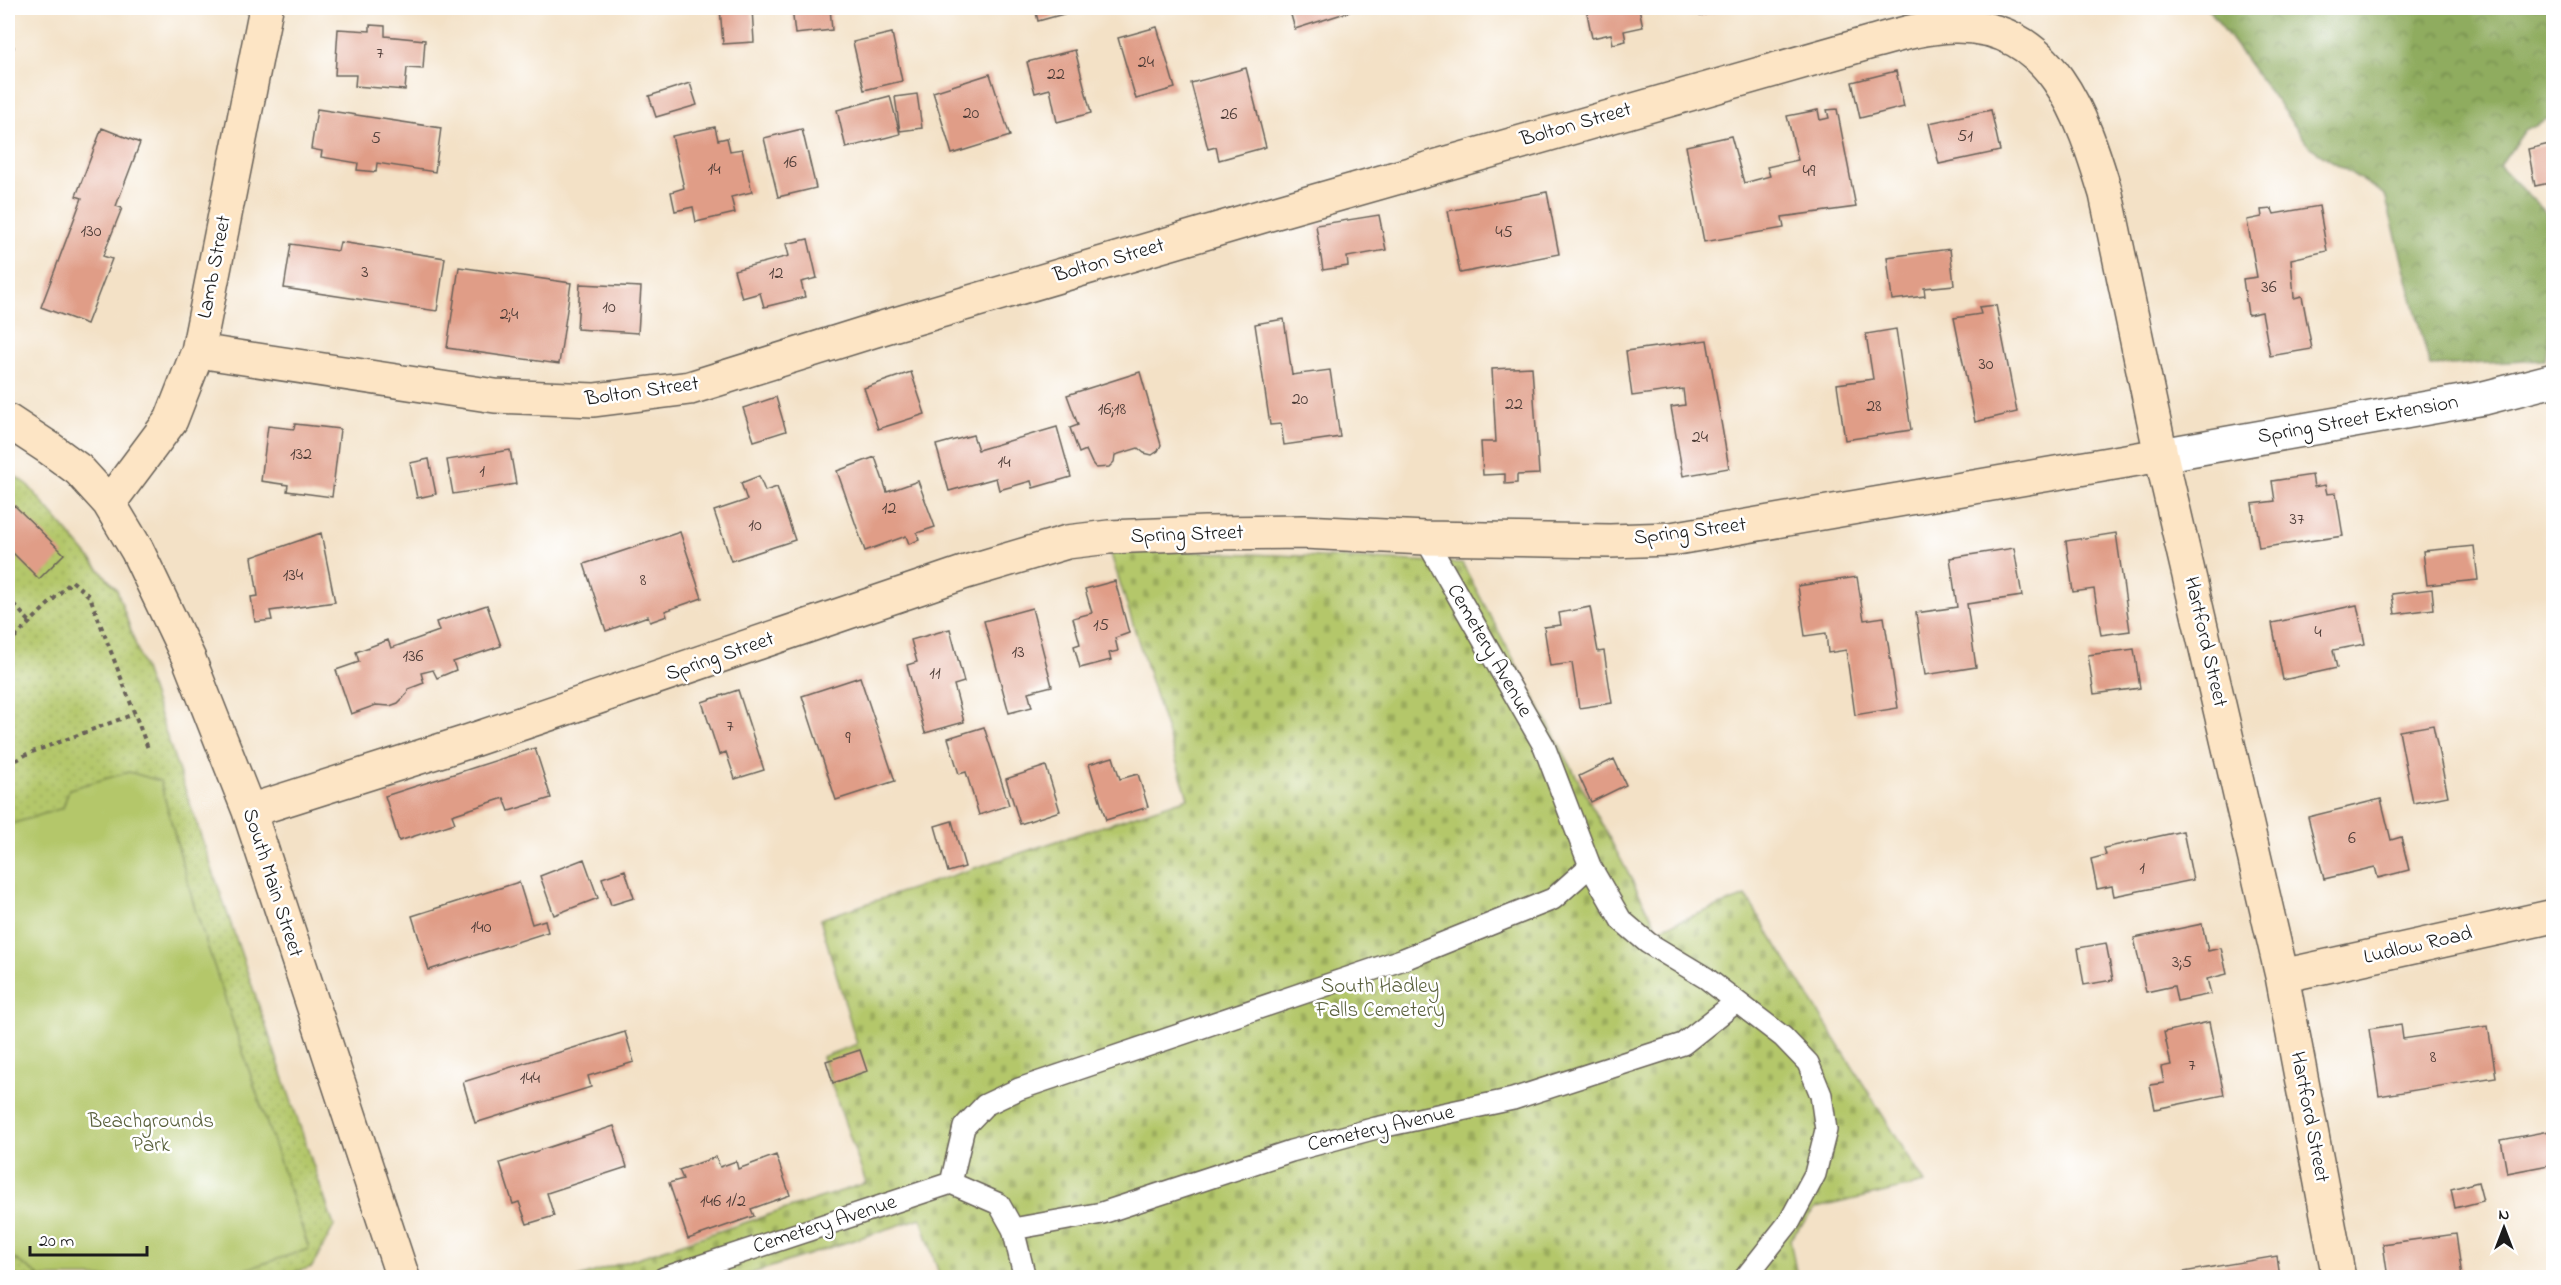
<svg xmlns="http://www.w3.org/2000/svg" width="2561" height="1285" font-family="'Indie Flower',sans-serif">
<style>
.grass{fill:url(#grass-dots);stroke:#687244;stroke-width:1.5}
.forest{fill:url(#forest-crowns);stroke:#56643e;stroke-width:1.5}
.cemetery{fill:url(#cemetery-stones);stroke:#687244;stroke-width:1.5}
.garden{fill:#b4c76b;stroke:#687244;stroke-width:1.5}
.building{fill:#e09d87}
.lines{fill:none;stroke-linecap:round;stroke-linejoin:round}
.lane-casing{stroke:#676158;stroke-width:24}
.street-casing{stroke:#676158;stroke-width:36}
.secondary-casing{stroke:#676158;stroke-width:36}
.path{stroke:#676158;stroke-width:4;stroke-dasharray:4.5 4.5;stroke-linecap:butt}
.lane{stroke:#fff;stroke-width:21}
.street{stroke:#fff;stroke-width:33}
.secondary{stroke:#fde5c5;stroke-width:33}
.labels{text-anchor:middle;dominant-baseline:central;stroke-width:5;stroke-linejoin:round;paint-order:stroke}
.number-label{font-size:18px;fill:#4d3c37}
.street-label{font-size:21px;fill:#1c1c1c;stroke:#fff}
.park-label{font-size:21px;fill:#59603c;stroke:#fff}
</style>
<defs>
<pattern id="grass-dots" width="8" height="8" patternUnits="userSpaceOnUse" patternTransform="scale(1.5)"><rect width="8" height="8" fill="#b4c76b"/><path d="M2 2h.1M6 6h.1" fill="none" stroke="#9aaa5c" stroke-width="1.8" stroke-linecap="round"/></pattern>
<pattern id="forest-crowns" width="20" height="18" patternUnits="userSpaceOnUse" patternTransform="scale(1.5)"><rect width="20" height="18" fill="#8fac5f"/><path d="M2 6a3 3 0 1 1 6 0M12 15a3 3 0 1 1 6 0" fill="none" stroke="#748b4e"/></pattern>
<pattern id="cemetery-stones" width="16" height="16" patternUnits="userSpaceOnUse" patternTransform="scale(1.5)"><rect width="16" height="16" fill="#b4c76b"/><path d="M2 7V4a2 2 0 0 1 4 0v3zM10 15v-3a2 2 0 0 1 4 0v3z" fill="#9aaa5c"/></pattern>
</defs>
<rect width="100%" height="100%" fill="#fff"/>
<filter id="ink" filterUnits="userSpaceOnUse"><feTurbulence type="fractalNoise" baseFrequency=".0167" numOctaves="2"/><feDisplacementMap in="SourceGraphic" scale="12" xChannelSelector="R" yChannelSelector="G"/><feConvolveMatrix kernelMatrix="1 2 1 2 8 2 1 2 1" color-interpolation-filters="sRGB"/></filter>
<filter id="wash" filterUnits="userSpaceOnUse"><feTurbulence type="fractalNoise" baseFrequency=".008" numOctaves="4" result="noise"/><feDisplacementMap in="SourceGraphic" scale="24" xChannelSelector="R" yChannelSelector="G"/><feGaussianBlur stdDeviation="1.35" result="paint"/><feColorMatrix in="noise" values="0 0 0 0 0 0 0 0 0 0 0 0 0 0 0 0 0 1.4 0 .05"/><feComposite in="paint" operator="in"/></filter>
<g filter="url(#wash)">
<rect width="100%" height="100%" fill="#f3e1c6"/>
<path class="grass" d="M8 472 26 483 117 590 334 1226 312 1267 281 1277H8Z"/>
<path class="forest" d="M2208 8H2553V116L2525 130 2500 166 2553 220V308L2545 360 2430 366 2385 195 2310 147Z"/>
<path class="cemetery" d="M1109 548 1462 563 1658 929 1746 896 1925 1183 1816 1208 1790 1239 1797 1277H940L921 1218 740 1277 576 1278 866 1183 822 1057 857 1044 820 919 1188 798Z"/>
<path class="garden" d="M129 772 160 781 195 909 309 1249 218 1278 41 1277 8 1254V825L63 808 69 789Z"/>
<g id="blocks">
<path class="building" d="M720 8H752L754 42 723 44Z
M792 8H830L832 30 795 34Z
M1035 8H1070L1071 12 1038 21Z
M1289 8H1361L1295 29Z
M1586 8H1639L1643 27 1624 31 1626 41 1613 44 1611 34 1592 38Z
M1698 8H1728L1700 16Z
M370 25 385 26V36L425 40 423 69 407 68 405 90 355 86 356 75H335L338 29 370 31Z
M1157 27 1175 88 1136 99 1118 38Z
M892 33 902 81 864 90 853 42Z
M8 44 14 47 8 66Z
M1075 50 1091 113 1057 122 1050 89 1035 93 1027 62Z
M1246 68 1266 147 1219 160 1216 147 1208 149 1191 83Z
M1896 71 1904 107 1860 118 1852 82Z
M990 74 1010 136 952 154 933 92Z
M690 83 697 105 656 117 649 96Z
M917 94 922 128 900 131 895 97Z
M890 96 900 134 846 148 837 110Z
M317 109 441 128 435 172 377 163 376 172 357 170 358 163 321 157 322 151 311 149Z
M1837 109 1856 207 1782 217 1784 228 1704 242 1686 146 1731 136 1744 183 1770 176 1767 167 1798 160 1787 116 1818 110 1820 120 1829 118 1827 110Z
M1991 110 2000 151 1939 164 1929 123Z
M715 127 718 140 727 138 730 151 742 149 752 192 731 197 735 213 696 222 693 207 675 211 671 192 684 188 672 136Z
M102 128 140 143 116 206 122 208 103 256 112 259 87 324 41 307 82 198 76 196Z
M802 129 816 188 778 197 764 138Z
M2554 143V182L2535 186 2528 149Z
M1547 192 1559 254 1460 273 1448 211Z
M2319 206 2327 251 2291 259 2294 298 2302 296 2312 349 2270 356 2262 312 2248 315 2243 279 2257 277 2247 220 2262 217 2261 210 2272 209 2274 214Z
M1379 215 1386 250 1347 257 1348 266 1323 270 1316 225Z
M808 239 817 278 801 282 805 297 764 307 760 293 742 298 734 270 789 256 786 244Z
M340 242 445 258 437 311 284 288 291 244 338 251Z
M1950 249 1954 285 1924 288 1925 296 1892 300 1887 257Z
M459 267 571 283 559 364 447 348Z
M580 284 641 287 638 333 577 329Z
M1996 305 2017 412 1975 422 1954 318 1981 314 1979 307Z
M1284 319 1292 375 1330 370 1340 437 1284 445 1281 424 1270 425 1255 324Z
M1896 329 1911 430 1845 440 1837 384 1873 379 1866 334Z
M1707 340 1729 468 1683 476 1671 407 1685 405 1683 389 1632 396 1626 351Z
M1532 367 1539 474 1517 475V483L1505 484V474L1483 475 1481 442H1496L1492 369Z
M911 372 925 414 878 429 864 388Z
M1140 372 1161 445 1158 451 1152 455 1144 453 1138 448 1115 455 1114 462 1109 467 1096 468 1092 463 1086 450 1079 453 1070 428 1078 425 1067 395Z
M776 397 786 431 754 441 743 408Z
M295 424 340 429 332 497 287 491 288 485 261 481 268 426 294 429Z
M1057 427 1071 477 1033 488 1031 481 999 490 996 478 949 491 936 445 973 435 978 450Z
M510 450 516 484 453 494 447 460Z
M875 457 887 492 918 481 935 527 917 533 919 540 909 544 906 536 865 551 837 471Z
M429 459 436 494 417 498 410 463Z
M2312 475 2314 487 2325 485 2327 494 2336 493 2343 536 2259 548 2252 504 2275 501 2272 481Z
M759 476 765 491 777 487 795 540 731 561 714 511 747 500 741 483Z
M14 505 64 554 39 579 8 548V512Z
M680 532 702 598 665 611 667 616 650 622 648 616 606 631 584 564Z
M321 533 335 602 270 611 272 620 255 622 251 597 258 596 252 557Z
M2116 533 2130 631 2101 635 2094 589 2073 592 2066 541Z
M2474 546 2478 580 2427 585 2423 551Z
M2014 548 2022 596 1967 604 1976 667 1925 675 1916 613 1957 607 1950 558Z
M1857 577 1864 620 1884 617 1898 708 1855 715 1846 650 1828 653 1826 633 1805 636 1798 586Z
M1115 581 1129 633 1115 638 1118 651 1109 653 1111 660 1080 668 1074 646 1080 644 1073 618 1092 613 1085 589Z
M2432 589 2434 609 2395 614 2392 594Z
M487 605 501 646 453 662 456 670 437 678 433 670 421 673 424 683 408 689 407 694 398 703 390 706 376 705 351 714 336 670 359 662 356 652 388 640 391 648 439 631 436 622Z
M2357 605 2365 644 2333 650 2337 668 2283 680 2272 623Z
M1590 607 1598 652 1604 651 1612 703 1579 708 1572 663 1550 666 1544 627 1561 625 1559 613Z
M1032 608 1052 686 1028 692 1032 707 1009 713 984 621Z
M950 629 964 682 954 685 964 722 925 733 907 665 917 662 911 640Z
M2134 649 2140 688 2094 694 2088 655Z
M860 677 895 781 836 800 802 696Z
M738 690 764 770 735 779 726 752 719 755 702 702Z
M2433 725 2448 796 2413 803 2399 731Z
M984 727 1009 805 979 815 966 772 959 774 948 738Z
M535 748 551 798 509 811 504 798 452 815 455 823 399 841 385 796Z
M1113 757 1120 779 1138 774 1148 807 1106 820 1089 764Z
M1614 759 1626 785 1591 802 1579 776Z
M1046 766 1060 811 1020 824 1006 779Z
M2381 799 2391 840 2401 837 2409 870 2378 878 2375 867 2324 879 2308 817Z
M952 821 965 867 948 872 935 826Z
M2183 831 2193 880 2114 896 2112 886 2097 889 2091 859 2106 855 2104 848Z
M584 859 598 898 554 915 540 876Z
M625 870 634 898 611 905 602 878Z
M519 882 532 924 545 920 548 932 429 970 412 916Z
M2202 924 2208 951 2221 948 2227 974 2207 979 2211 994 2177 1001 2174 986 2146 992 2134 938Z
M2106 943 2113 980 2084 985 2078 948Z
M2209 1022 2224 1095 2155 1109 2150 1085 2164 1083 2161 1067 2171 1065 2164 1032Z
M2401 1024 2403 1039 2488 1026 2496 1077 2379 1096 2369 1029Z
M625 1032 634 1062 588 1076 591 1087 475 1123 463 1082Z
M860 1050 867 1071 833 1083 826 1061Z
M614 1126 627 1167 547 1193 554 1216 527 1224 519 1202 513 1204 500 1163Z
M2554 1130V1164L2507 1173 2501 1140Z
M776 1155 790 1195 751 1209 754 1216 688 1239 669 1183 683 1179 679 1170 716 1157 720 1167 736 1161 738 1169Z
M2478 1182 2483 1201 2455 1208 2451 1189Z
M2456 1234 2462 1277 2388 1278 2383 1244Z
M2277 1256 2280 1278H2184L2183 1272Z"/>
</g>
</g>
<g filter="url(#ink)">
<use href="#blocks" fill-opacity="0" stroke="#676158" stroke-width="1.5"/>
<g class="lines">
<defs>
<path id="lane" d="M1590 866 1621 920 1648 943 1706 978 1783 1037 1808 1063 1821 1095 1826 1130 1815 1174 1790 1221 1745 1278
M951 1183 999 1204 1013 1229
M664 1278 951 1183 964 1127 985 1105 1019 1089 1404 959 1553 899 1590 866 1544 746 1425 538
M1025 1278 1013 1229 1102 1213 1291 1151 1376 1128 1513 1099 1683 1044 1736 1002"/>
<path id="street" d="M2161 455 2484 398 2554 380"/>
<path id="secondary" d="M198 351 495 396 594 400 690 388 882 328 1273 213 1872 42C1898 35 1925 27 1953 26 2053 24 2082 115 2106 194L2161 455 2282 976 2339 1278
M8 421 49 448 79 470 109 503 137 550 189 659 249 811 403 1278
M109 503 171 420 198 351 266 8
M249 811 464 743 966 572 1067 542 1109 537 1205 533 1304 532 1425 538 1610 541 1671 539 2161 455
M2282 976 2554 916"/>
</defs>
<use href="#lane" class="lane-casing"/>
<use href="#street" class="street-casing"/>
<use href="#secondary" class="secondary-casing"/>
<path class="path" d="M8 598 30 622
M8 644 72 581 90 597 149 751
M8 765 27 754 134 714"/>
<use href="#lane" class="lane"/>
<use href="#street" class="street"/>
<use href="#secondary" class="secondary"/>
</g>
</g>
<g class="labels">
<g class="number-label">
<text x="380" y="54">7</text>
<text x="1146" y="63">24</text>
<text x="1056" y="75">22</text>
<text x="971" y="114">20</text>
<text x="1229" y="115">26</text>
<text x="1965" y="137">51</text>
<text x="376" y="139">5</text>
<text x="790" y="163">16</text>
<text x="714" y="170">14</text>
<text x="1809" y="172">49</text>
<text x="91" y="232">130</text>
<text x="1504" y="233">45</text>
<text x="365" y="273">3</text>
<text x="776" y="274">12</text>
<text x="2269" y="288">36</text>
<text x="609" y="308">10</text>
<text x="509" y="315">2;4</text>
<text x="1986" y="365">30</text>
<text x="1300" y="400">20</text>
<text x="1514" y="405">22</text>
<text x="1874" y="407">28</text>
<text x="1112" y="410">16;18</text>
<text x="1700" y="438">24</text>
<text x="301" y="455">132</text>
<text x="1004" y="463">14</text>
<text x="482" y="472">1</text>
<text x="889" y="509">12</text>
<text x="2297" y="520">37</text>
<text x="755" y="526">10</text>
<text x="293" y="576">134</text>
<text x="643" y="581">8</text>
<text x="1101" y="626">15</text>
<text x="2318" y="633">4</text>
<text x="1018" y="653">13</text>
<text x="413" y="657">136</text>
<text x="935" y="674">11</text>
<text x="730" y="727">7</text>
<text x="848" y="739">9</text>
<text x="2352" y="839">6</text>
<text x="2142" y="869">1</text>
<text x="481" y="928">140</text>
<text x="2182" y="963">3;5</text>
<text x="2433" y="1058">8</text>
<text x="2192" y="1066">7</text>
<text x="530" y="1079">144</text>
<text x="723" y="1202">146 1/2</text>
</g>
<g class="street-label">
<text transform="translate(1576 125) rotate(-16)">Bolton Street</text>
<text transform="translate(1109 261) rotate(-16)">Bolton Street</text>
<text transform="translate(215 267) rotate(-79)">Lamb Street</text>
<text transform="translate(642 392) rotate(-8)">Bolton Street</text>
<text transform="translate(2358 420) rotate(-10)">Spring Street Extension</text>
<text transform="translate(1690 532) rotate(-7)">Spring Street</text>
<text transform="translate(1187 535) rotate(-2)">Spring Street</text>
<text transform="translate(2205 642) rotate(77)">Hartford Street</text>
<text transform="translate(1489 651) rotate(60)">Cemetery Avenue</text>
<text transform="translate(720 657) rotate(-19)">Spring Street</text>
<text transform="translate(272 883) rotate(72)">South Main Street</text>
<text transform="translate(2418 946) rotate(-13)">Ludlow Road</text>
<text transform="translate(2309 1117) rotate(79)">Hartford Street</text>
<text transform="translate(1381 1129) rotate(-13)">Cemetery Avenue</text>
<text transform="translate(825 1225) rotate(-18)">Cemetery Avenue</text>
</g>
<g class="park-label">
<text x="1380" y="987">South Hadley<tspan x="1380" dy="24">Falls Cemetery</tspan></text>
<text x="151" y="1122">Beachgrounds<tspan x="151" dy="24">Park</tspan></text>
</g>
</g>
<rect width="2561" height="1285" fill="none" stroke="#fff" stroke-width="30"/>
<g transform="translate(2504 1228)" stroke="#ffffff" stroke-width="4.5" paint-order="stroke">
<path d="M0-4.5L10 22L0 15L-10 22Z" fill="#1c1c1c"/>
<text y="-9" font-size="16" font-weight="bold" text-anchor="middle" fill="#1c1c1c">N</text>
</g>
<path d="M30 1246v9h117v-9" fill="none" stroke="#1c1c1c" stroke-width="3"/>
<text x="39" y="1246" font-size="18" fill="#1c1c1c" stroke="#ffffff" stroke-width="4.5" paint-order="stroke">20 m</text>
</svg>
